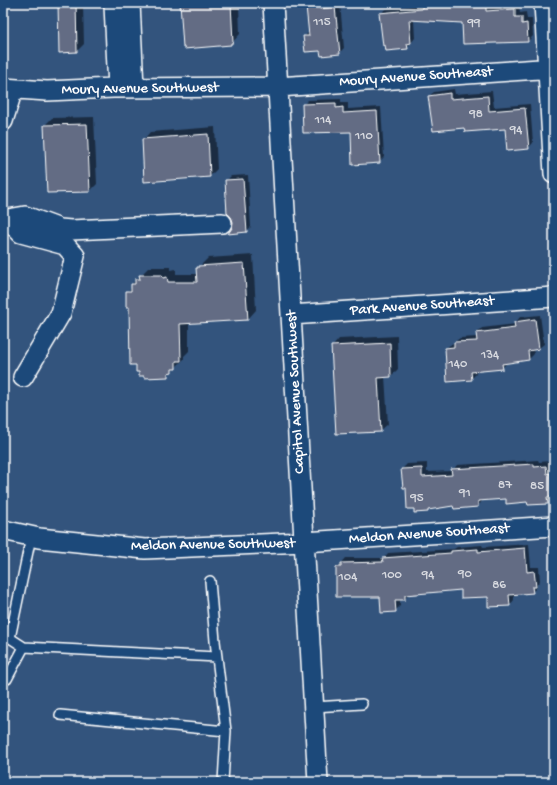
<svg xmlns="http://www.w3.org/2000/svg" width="557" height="785" font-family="'Gochi Hand',sans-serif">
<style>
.shadow{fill:#0007}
.building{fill:#636c84;stroke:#fff}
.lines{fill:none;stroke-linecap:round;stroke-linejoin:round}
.service-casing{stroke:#fff;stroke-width:12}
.minor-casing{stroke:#fff;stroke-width:22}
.service{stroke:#1f4a7a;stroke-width:9}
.minor{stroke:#1f4a7a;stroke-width:19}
.labels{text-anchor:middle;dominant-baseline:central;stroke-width:4;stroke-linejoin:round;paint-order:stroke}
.number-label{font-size:13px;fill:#d8dae0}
.street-label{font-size:15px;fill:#fff;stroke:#1f4a7a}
</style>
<rect width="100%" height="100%" fill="#33547d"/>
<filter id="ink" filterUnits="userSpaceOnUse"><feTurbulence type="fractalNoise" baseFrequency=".025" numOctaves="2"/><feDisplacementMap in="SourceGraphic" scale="8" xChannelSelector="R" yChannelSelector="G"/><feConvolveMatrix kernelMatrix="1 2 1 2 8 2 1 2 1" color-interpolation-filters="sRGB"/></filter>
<g filter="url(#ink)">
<path class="shadow" d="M59 3H83L84 44 77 51Z
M181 3H239L240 34 231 44Z
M311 3H340L344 48 339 53 321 50 304 37 310 31 307 7Z
M423 3H491V7L519 5 520 13 526 12 527 19H532L533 36 528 41 464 43 463 22 414 20 415 38 407 48 381 14 385 9 423 5Z
M454 89 455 94 492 91 494 107 530 104 533 143 528 148 506 128 465 127 429 96 434 92Z
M341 99V103H348V109L381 107 384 157 379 162 352 131 303 105 308 100Z
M94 117 97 184 90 191 45 125 52 118Z
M215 127 217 169 210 176 143 140 150 132Z
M248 175 251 227 246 231 233 228 234 222 226 181 231 176Z
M253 255 256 310 248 319 189 323V351L184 356V359L167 376 145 375 137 364 127 292 132 287V284L149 267H171V270L176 269V274H197V269L208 258Z
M540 315 544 344 539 348 533 349 534 354 529 359 507 363 502 368 476 371V374L471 379 446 348 460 338 477 337V333L482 328 516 324V322L520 317Z
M397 336 398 369 391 376H385L388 424 380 431 332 347 339 339Z
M538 460 539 462 551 461V469H554V493L552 495V498L547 503 507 498 483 500 478 506 454 505 430 508 427 511 407 487 402 469 407 464 427 463V472L452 471 457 465Z
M529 544 531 567H539L540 581 537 584V587L532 592 514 593V600L510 605 489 595 462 589 410 593 405 599H400V606L395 611 381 596 337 568 346 558H384L388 553 454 549 457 547 482 545 483 547Z"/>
<path class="building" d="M58 3H76L77 52 59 53Z
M180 3H231L233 43H231V45L184 49V47H183Z
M422 3H486V11L515 9V17H522V24L527 23 528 42 463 44 462 23 409 20 411 43 407 44 408 49 386 51 385 45 383 46 379 13 422 9Z
M320 5V9L335 7 340 54 321 56 320 51 305 52 303 36H309L306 6Z
M450 93V99L488 96 489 111 525 108 529 149 507 151 505 129 465 132 464 128 433 131 428 96Z
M336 103V108L343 107V113L377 111 380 163 352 165 351 132 303 133 302 104Z
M87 124 90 192 47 193 44 125Z
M208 134 210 177 144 182 142 139Z
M243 179 247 232 228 234 232 228 233 222 231 217 227 213 225 180Z
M244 263 248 320 180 324 181 361H176V369H172V372L168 373V377L144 378V376H139V372H136V365H130L129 307H126V291H131V284H135V279H140L139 275H162L163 278 167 277 168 282H197L196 268H198V266Z
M535 319 539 349 528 351 529 360 502 364 503 369 471 372 472 380 447 382 445 348 454 347V342L477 341 476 333 515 328 514 322Z
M390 343 391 377 378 378 381 432 336 434 331 346Z
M534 464V467L546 466 547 474 550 473 552 497H547L548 504 528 505 527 502 506 504V499L478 501V507L454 509 453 506 428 510V512L414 513V509H407L406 488H403L401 469 422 468V477L452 475 451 469Z
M525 548 527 572 534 571 536 587H532L533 593 509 595 510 606 488 607V597L461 598V590L405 595V600H395L396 612 381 613 380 597H336V567H341V563L383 562 382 558 451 553V551L478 549V552Z"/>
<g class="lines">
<defs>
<path id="service" d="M210 581 215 641 226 731 223 782
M3 637 10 638 31 537
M10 638 24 647 217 657
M3 679H7L24 647
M314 707 362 704
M60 715 226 731"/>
<path id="minor" d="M116 3 114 5 118 88
M130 3 134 88
M273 3 318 782
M544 3 554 174
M3 88 47 91 113 88 278 87 554 68
M3 121 13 89
M3 217 8 219 25 216 60 229 71 230 222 223
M8 219 21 233 65 245 75 256 61 313 23 377
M291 315 554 297
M3 530 39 538 145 549 304 542 554 526"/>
</defs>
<use href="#service" class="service-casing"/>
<use href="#minor" class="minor-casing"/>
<use href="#service" class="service"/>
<use href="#minor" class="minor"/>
</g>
</g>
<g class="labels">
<g class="number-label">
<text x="322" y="22">115</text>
<text x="474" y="23">99</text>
<text x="476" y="114">98</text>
<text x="323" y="120">114</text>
<text x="516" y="130">94</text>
<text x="364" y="136">110</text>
<text x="490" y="355">134</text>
<text x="458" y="364">140</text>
<text x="505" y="485">87</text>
<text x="537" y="486">85</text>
<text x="465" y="493">91</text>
<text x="417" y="498">95</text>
<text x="465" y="574">90</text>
<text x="392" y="575">100</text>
<text x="428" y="575">94</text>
<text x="348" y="577">104</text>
<text x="499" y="585">86</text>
</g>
<g class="street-label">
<text transform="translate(416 77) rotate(-4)">Moury Avenue Southeast</text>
<text transform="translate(140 89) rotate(-1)">Moury Avenue Southwest</text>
<text transform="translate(422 306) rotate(-4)">Park Avenue Southeast</text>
<text transform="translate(296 392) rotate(-93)">Capitol Avenue Southwest</text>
<text transform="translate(429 534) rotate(-4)">Meldon Avenue Southeast</text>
<text transform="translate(213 545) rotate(-1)">Meldon Avenue Southwest</text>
</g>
</g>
<rect width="557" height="785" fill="none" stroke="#1f4a7a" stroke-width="16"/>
<rect x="8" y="8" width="541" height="769" fill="none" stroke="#fff" stroke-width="1.5" filter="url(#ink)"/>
</svg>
